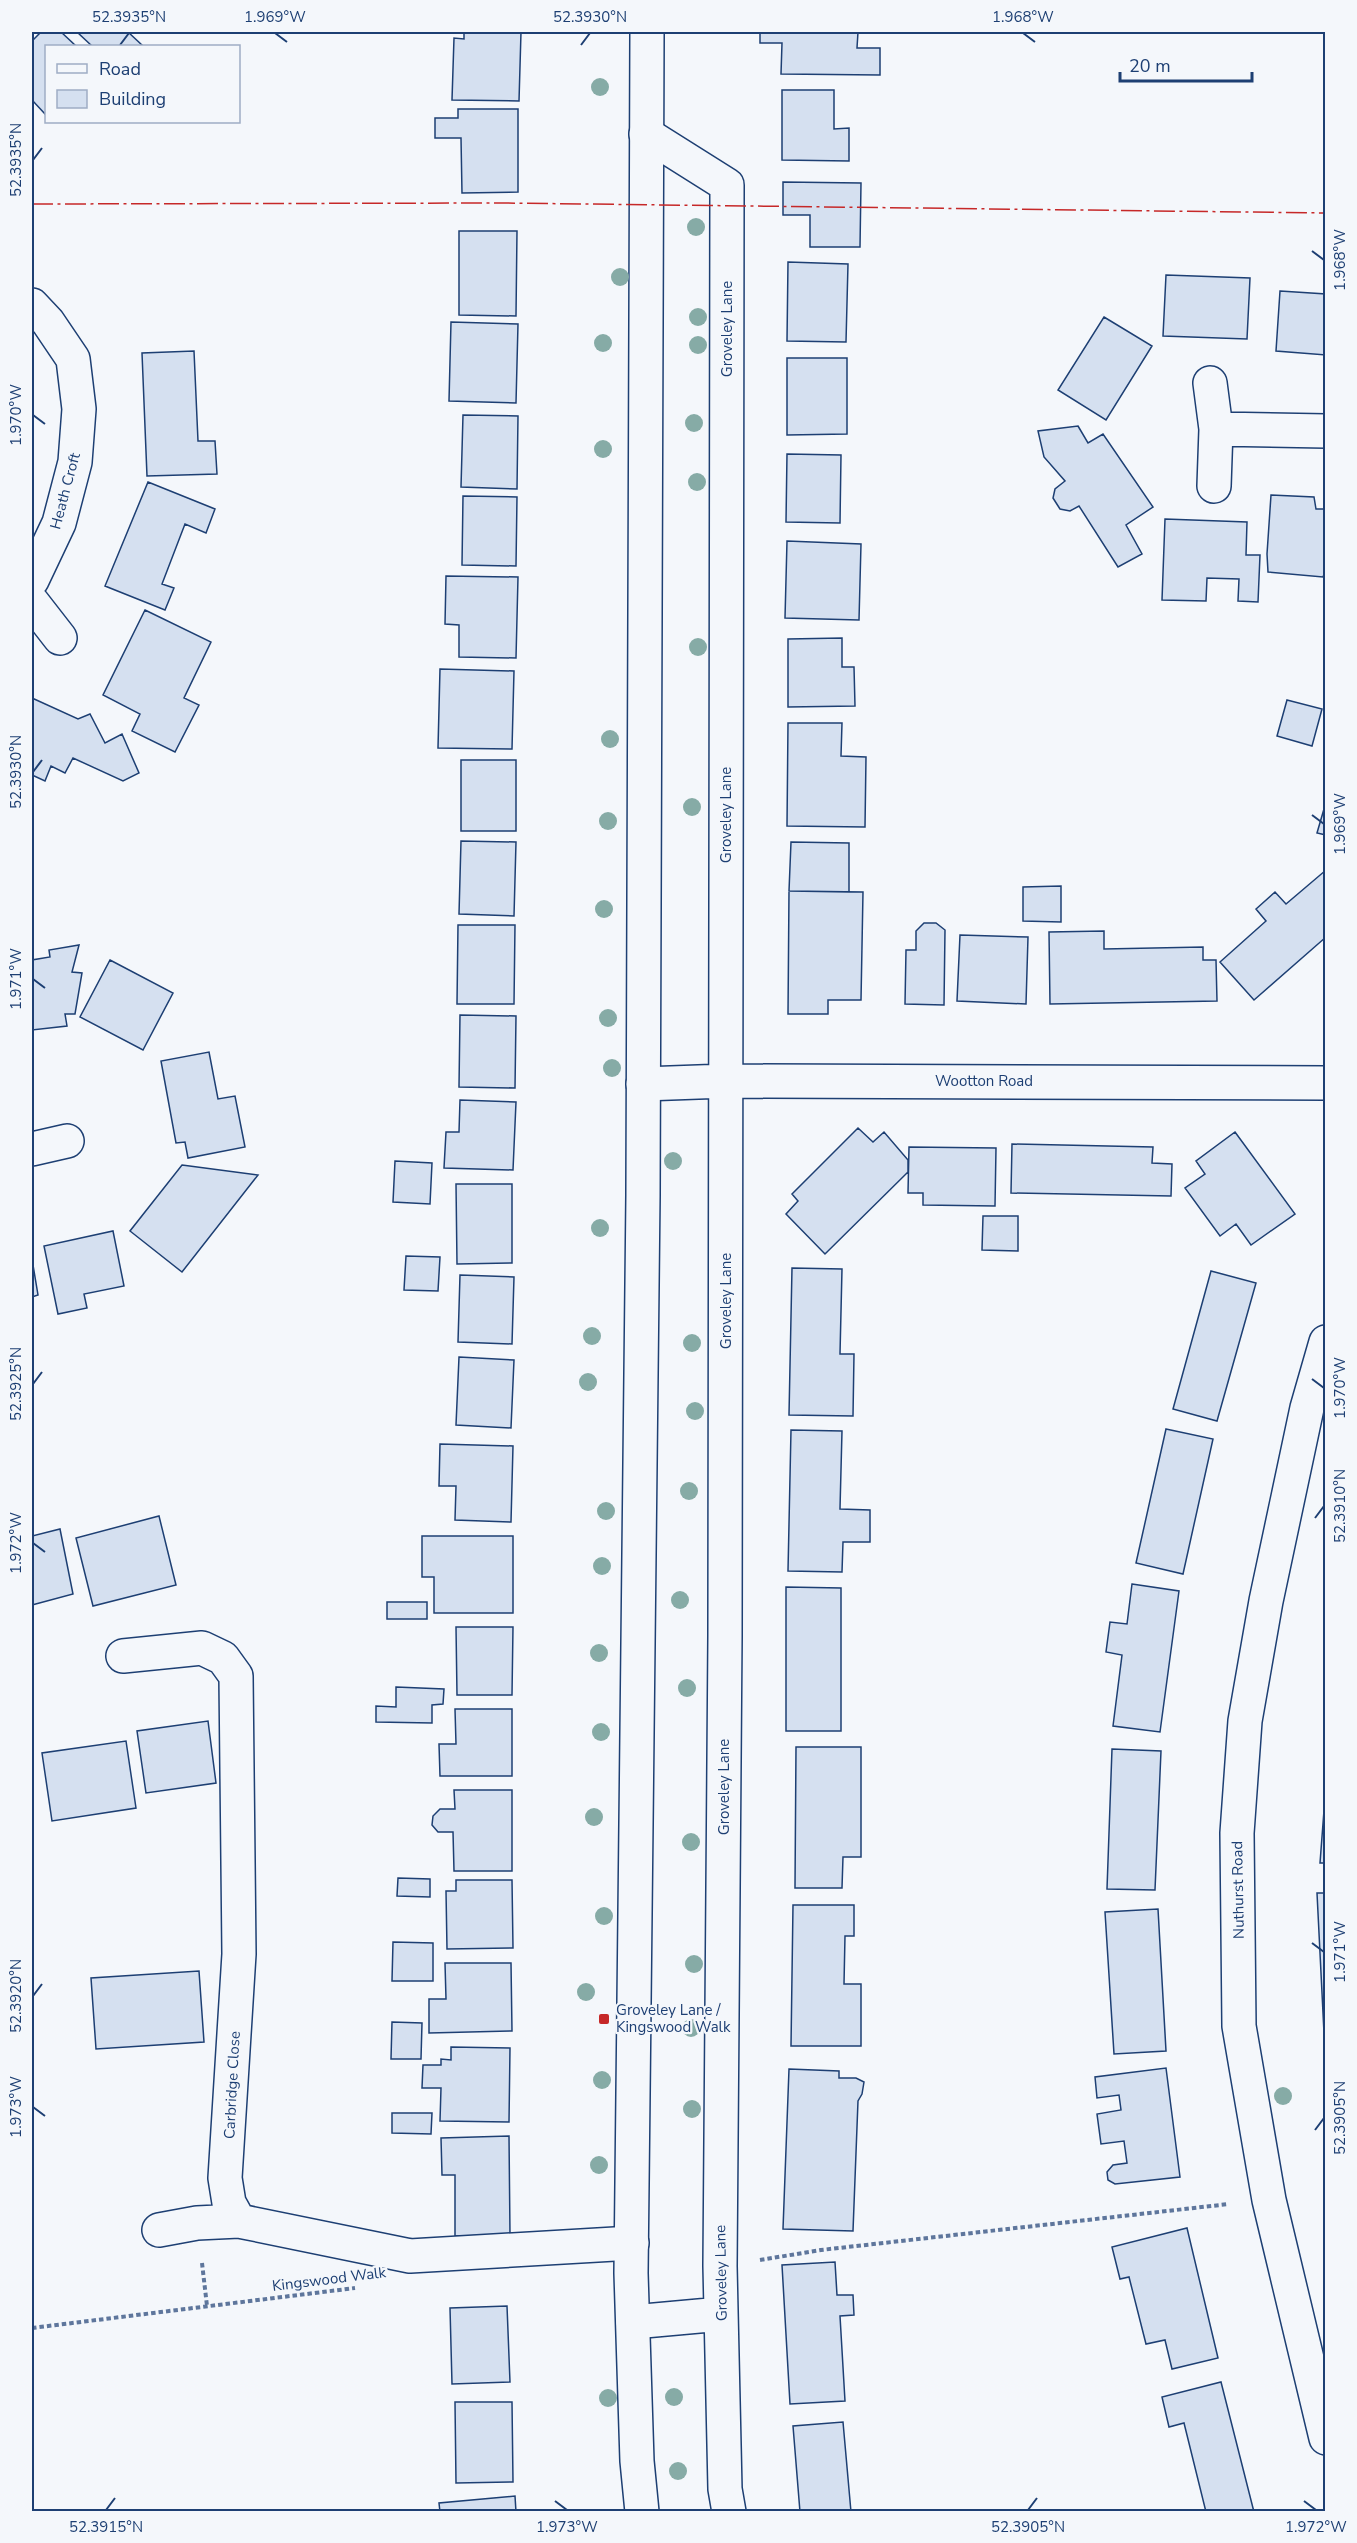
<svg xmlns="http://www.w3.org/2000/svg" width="1357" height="2543" font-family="'Nunito Sans',sans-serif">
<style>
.building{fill:#d5e0f0;stroke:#1d3f73;stroke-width:1.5}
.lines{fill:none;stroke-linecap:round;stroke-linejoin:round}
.minor-casing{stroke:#1d3f73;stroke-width:36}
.major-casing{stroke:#1d3f73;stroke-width:36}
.path{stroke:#5e769c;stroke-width:4;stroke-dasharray:4.5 3;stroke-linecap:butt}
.minor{stroke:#f4f7fb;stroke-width:33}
.major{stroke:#f4f7fb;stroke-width:33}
.power{stroke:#c62828;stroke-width:1.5;stroke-dasharray:21 4.5 3 4.5;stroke-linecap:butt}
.tree{fill:#86aba6}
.ticks{fill:none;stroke:#1d3f73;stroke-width:2}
.poi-dot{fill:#c62828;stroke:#f4f7fb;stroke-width:2}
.labels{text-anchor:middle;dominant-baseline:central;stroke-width:4.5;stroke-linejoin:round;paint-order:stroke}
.street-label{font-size:15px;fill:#1d3f73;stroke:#f4f7fb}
.poi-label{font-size:15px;fill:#1d3f73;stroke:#f4f7fb;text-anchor:start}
.neatline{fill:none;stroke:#1d3f73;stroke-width:2}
.ticks-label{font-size:15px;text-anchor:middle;fill:#1d3f73}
</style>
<rect width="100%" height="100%" fill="#f4f7fb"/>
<path class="building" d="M41 32H61L76 46H46V115L32 100V41Z
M77 32H128L143 46H92Z
M464 32H521L519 101 452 100 454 38 464 39Z
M760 32H858L857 48H880V75L781 74 782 43H760Z
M782 90H834V129L849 128V161L782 160Z
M458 109H518V192L462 193 461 138H435V118H458Z
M783 182 861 183 860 247H810V215H783Z
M459 231H517L516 316 459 315Z
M788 262 848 264 846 342 787 341Z
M1166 275 1250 278 1247 339 1163 336Z
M1280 291 1326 294V355L1276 351Z
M1104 317 1152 346 1106 420 1058 390Z
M451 322 518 324 516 403 449 401Z
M194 351 198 441H215L217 474 147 476 142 353Z
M787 358H847V434L787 435Z
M463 415 518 416 517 489 461 487Z
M1078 426 1088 443 1103 434 1153 507 1126 525 1142 554 1118 567 1079 506 1070 511 1060 509 1053 498 1055 489 1065 481 1044 457 1038 431Z
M787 454 841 455 840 523 786 522Z
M148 482 215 509 206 533 185 524 162 584 174 588 165 610 105 586Z
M1271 495 1314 497 1316 509H1326V569L1323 577 1268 572 1267 554Z
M463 496 517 497 516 566 462 565Z
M1165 519 1247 522 1246 555H1260L1258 602 1238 601 1239 579 1207 578 1206 601 1162 600Z
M787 541 861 544 859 620 785 618Z
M446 576 518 577 516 658 459 657V625L445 624Z
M145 610 211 642 184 698 199 705 175 752 132 731 140 714 103 695Z
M842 638V667H854L855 706 788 707V639Z
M440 669 514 671 512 749 438 748Z
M32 698 78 719 90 714 105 743 122 734 139 773 123 781 73 758 65 773 51 766 45 781 32 775Z
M1287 700 1322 709 1312 746 1277 736Z
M788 723H842L841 756 866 757 865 827 787 826Z
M461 760H516V831H461Z
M1326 802V835L1317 833Z
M461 841 516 842 514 916 459 914Z
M791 842 849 843V892L789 891Z
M1326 870V937L1254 1000 1220 962 1266 921 1256 909 1275 892 1286 904Z
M1061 886V922L1023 921V887Z
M789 891 863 892 861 1000H828V1014H788Z
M924 923H936L945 930 944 1005 905 1004 906 950H916V931Z
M458 925H515L514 1004H457Z
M1104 931V949L1203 947V960H1216L1217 1001 1050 1004 1049 932Z
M960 935 1028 937 1026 1004 957 1001Z
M79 945 72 972 82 973 75 1014H65L67 1026 32 1030V960L50 957 49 950Z
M110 960 173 993 143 1050 80 1017Z
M460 1015 516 1016 515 1088 459 1087Z
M209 1052 218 1099 235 1096 245 1147 188 1158 185 1142 176 1143 161 1061Z
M460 1100 516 1102 513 1170 444 1168 446 1132H459Z
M858 1128 873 1142 884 1132 908 1160V1172L825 1254 786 1214 798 1201 792 1194Z
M1235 1132 1295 1214 1251 1245 1236 1224 1220 1236 1185 1188 1205 1174 1196 1161Z
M1012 1144 1153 1147 1152 1163 1172 1164 1171 1196 1011 1193Z
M909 1147 996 1148 995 1206 923 1205V1193H908Z
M395 1161 432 1163 430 1204 393 1202Z
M182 1165 258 1175 182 1272 130 1231Z
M456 1184H512V1263L457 1264Z
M983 1216H1018V1251L982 1250Z
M113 1231 124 1286 84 1294 87 1308 58 1314 44 1246Z
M406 1256 440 1257 438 1291 404 1290Z
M32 1259 38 1295 32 1297Z
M792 1268 842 1269 840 1354H854L853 1416 789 1415Z
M1211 1271 1256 1283 1217 1421 1173 1409Z
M460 1275 514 1277 512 1344 458 1342Z
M459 1357 514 1360 511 1428 456 1425Z
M1166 1429 1213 1439 1183 1574 1136 1563Z
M791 1430 842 1431 840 1509 870 1510V1542H843L842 1572 788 1571Z
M440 1444 513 1446 511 1522 455 1520 456 1486H439Z
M159 1516 176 1585 93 1606 76 1538Z
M60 1529 73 1594 32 1605V1536Z
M422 1536H513V1613H434V1577H422Z
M1132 1584 1179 1591 1160 1732 1113 1726 1122 1655 1106 1652 1110 1622 1127 1624Z
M786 1587 841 1588V1731H786Z
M387 1602H427V1619H387Z
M456 1627H513L512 1695H457Z
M396 1687 444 1689 443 1704 432 1705V1723L376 1722V1706L396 1707Z
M455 1709H512V1776H440L439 1744H456Z
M208 1721 216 1783 146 1793 137 1731Z
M126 1741 136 1808 52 1821 42 1753Z
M796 1747H861V1857H843L842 1888H795Z
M1112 1749 1161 1751 1155 1890 1107 1889Z
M1326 1784V1863H1320Z
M454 1790H512V1871H454L453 1832H438L432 1825 433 1816 440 1809H455Z
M398 1878 430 1879V1897L397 1896Z
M456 1880H512L513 1948 447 1949 446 1891H456Z
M1317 1893H1326L1324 2033Z
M793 1905H854V1936H845L844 1984H861V2046H791Z
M1158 1909 1166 2051 1114 2054 1105 1912Z
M393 1942 433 1943V1981H392Z
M445 1963H511L512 2031 429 2033V1999H446Z
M199 1971 204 2042 96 2049 91 1978Z
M392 2022 422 2023 421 2059H391Z
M451 2047 510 2048 509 2122 440 2121 441 2088H422L423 2065H441V2059L451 2060Z
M1166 2068 1180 2177 1115 2184 1108 2180 1107 2172 1113 2165 1127 2163 1124 2141 1101 2144 1097 2114 1121 2110 1119 2095 1097 2098 1095 2077Z
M789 2069 839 2071V2078H856L864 2082 862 2094 858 2101 853 2231 783 2229Z
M392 2113H432L431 2134 392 2133Z
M509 2136 510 2235 455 2236V2175H442L441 2138Z
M1187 2228 1218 2358 1172 2369 1165 2340 1146 2344 1129 2277 1120 2279 1112 2247Z
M835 2262 837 2295H853L854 2315 840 2316 845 2401 790 2404 782 2265Z
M507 2306 510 2382 452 2384 450 2308Z
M1221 2382 1254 2512H1206L1184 2423 1169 2427 1162 2397Z
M455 2402H512L513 2482 456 2483Z
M843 2422 851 2512H800L793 2426Z
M515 2496 516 2512H440L439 2503Z"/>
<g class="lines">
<defs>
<path id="minor" d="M646 134 727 185 725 1636 720 2266 725 2489 729 2512
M32 305 48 322 73 359 79 409 75 462 59 523 32 580
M1210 383 1216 429 1214 486
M1216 429 1326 431
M32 602 60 638
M643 1084 726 1081 1326 1083
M32 1149 67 1141
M1326 1342 1307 1408 1266 1601 1245 1721 1237 1833 1239 2026 1269 2200 1326 2438
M123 1656 202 1648 223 1658 236 1676 239 1954 225 2178 229 2203 239 2221 410 2256 632 2243
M159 2230 197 2223 239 2221
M633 2322 721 2314"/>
<path id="major" d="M642 2512 637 2461 631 2273 643 1195 647 32"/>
</defs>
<use href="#minor" class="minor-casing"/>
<use href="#major" class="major-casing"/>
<path class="path" d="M760 2260 821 2250 1229 2204
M202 2263 207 2306
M32 2328 355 2288"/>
<use href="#minor" class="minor"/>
<use href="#major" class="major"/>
<path class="power" d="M32 204 501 203 1326 213"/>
</g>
<g class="tree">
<circle cx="600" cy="87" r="9"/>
<circle cx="696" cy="227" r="9"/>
<circle cx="620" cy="277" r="9"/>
<circle cx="698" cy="317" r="9"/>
<circle cx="603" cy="343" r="9"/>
<circle cx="698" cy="345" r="9"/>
<circle cx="694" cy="423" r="9"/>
<circle cx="603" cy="449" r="9"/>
<circle cx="697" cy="482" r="9"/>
<circle cx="698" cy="647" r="9"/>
<circle cx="610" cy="739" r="9"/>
<circle cx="692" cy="807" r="9"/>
<circle cx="608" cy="821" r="9"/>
<circle cx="604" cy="909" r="9"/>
<circle cx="608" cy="1018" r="9"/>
<circle cx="612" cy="1068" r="9"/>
<circle cx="673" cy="1161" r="9"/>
<circle cx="600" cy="1228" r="9"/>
<circle cx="592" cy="1336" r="9"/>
<circle cx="692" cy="1343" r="9"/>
<circle cx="588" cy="1382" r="9"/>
<circle cx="695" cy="1411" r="9"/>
<circle cx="689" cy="1491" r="9"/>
<circle cx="606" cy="1511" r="9"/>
<circle cx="602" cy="1566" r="9"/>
<circle cx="680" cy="1600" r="9"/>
<circle cx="599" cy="1653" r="9"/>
<circle cx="687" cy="1688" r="9"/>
<circle cx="601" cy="1732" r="9"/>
<circle cx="594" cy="1817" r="9"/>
<circle cx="691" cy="1842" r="9"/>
<circle cx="604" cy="1916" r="9"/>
<circle cx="694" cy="1964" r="9"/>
<circle cx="586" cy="1992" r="9"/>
<circle cx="691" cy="2028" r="9"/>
<circle cx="602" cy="2080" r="9"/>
<circle cx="1283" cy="2096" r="9"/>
<circle cx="692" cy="2109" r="9"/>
<circle cx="599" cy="2165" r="9"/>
<circle cx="674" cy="2397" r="9"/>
<circle cx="608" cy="2398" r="9"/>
<circle cx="678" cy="2471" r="9"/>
</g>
<path class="ticks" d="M275 33 287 42M1023 33 1035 42M120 45 129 33M581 45 590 33M33 160 42 148M1312 251 1324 260M33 415 45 424M33 772 42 760M1312 815 1324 824M33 979 45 988M1312 1379 1324 1388M33 1384 42 1372M1315 1518 1324 1506M33 1543 45 1552M1312 1943 1324 1952M33 1996 42 1984M33 2107 45 2116M1315 2130 1324 2118M555 2501 567 2510M1304 2501 1316 2510M106 2510 115 2498M1028 2510 1037 2498"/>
<rect class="poi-dot" x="598" y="2013" width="12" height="12" rx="3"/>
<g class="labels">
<g class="street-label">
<text transform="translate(727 329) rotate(-90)">Groveley Lane</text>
<text transform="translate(65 491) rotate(-75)">Heath Croft</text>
<text transform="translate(726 815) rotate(-90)">Groveley Lane</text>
<text x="984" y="1081">Wootton Road</text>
<text transform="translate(726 1301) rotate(-90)">Groveley Lane</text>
<text transform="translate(724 1787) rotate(-90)">Groveley Lane</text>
<text transform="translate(1238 1890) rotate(-91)">Nuthurst Road</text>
<text transform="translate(232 2085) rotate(-87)">Carbridge Close</text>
<text transform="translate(721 2273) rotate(-91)">Groveley Lane</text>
<text transform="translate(329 2279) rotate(-7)">Kingswood Walk</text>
</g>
<g class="poi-label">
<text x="616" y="2010">Groveley Lane /<tspan x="616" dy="17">Kingswood Walk</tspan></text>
</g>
</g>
<rect width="1357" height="2543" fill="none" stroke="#f4f7fb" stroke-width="66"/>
<rect x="45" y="45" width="195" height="78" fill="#f4f7fb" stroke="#9eadc5" stroke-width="1.5"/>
<rect x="57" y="64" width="30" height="9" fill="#f4f7fb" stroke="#9eadc5" stroke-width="1.5"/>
<text x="99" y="75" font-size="18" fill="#1d3f73">Road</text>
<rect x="57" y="90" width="30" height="18" fill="#d5e0f0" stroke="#9eadc5" stroke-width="1.5"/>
<text x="99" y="105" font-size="18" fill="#1d3f73">Building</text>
<path d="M1120 72v9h132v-9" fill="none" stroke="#1d3f73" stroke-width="3"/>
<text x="1129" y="72" font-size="18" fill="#1d3f73" stroke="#f4f7fb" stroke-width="4.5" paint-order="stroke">20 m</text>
<rect x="33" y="33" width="1291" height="2477" class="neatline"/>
<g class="ticks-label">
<text x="129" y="22">52.3935°N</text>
<text x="275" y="22">1.969°W</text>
<text x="590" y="22">52.3930°N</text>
<text x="1023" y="22">1.968°W</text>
<text transform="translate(16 160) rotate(-90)" y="5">52.3935°N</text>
<text transform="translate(1340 260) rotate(-90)" y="5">1.968°W</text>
<text transform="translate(16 415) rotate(-90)" y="5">1.970°W</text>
<text transform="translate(16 772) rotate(-90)" y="5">52.3930°N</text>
<text transform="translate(1340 824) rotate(-90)" y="5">1.969°W</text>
<text transform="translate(16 979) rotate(-90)" y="5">1.971°W</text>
<text transform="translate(16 1384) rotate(-90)" y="5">52.3925°N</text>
<text transform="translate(1340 1388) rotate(-90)" y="5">1.970°W</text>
<text transform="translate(1340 1506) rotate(-90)" y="5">52.3910°N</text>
<text transform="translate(16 1543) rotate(-90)" y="5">1.972°W</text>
<text transform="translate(1340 1952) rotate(-90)" y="5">1.971°W</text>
<text transform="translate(16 1996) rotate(-90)" y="5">52.3920°N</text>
<text transform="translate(16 2107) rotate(-90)" y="5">1.973°W</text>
<text transform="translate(1340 2118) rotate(-90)" y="5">52.3905°N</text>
<text x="106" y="2532">52.3915°N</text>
<text x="567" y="2532">1.973°W</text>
<text x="1028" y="2532">52.3905°N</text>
<text x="1316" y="2532">1.972°W</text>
</g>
</svg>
